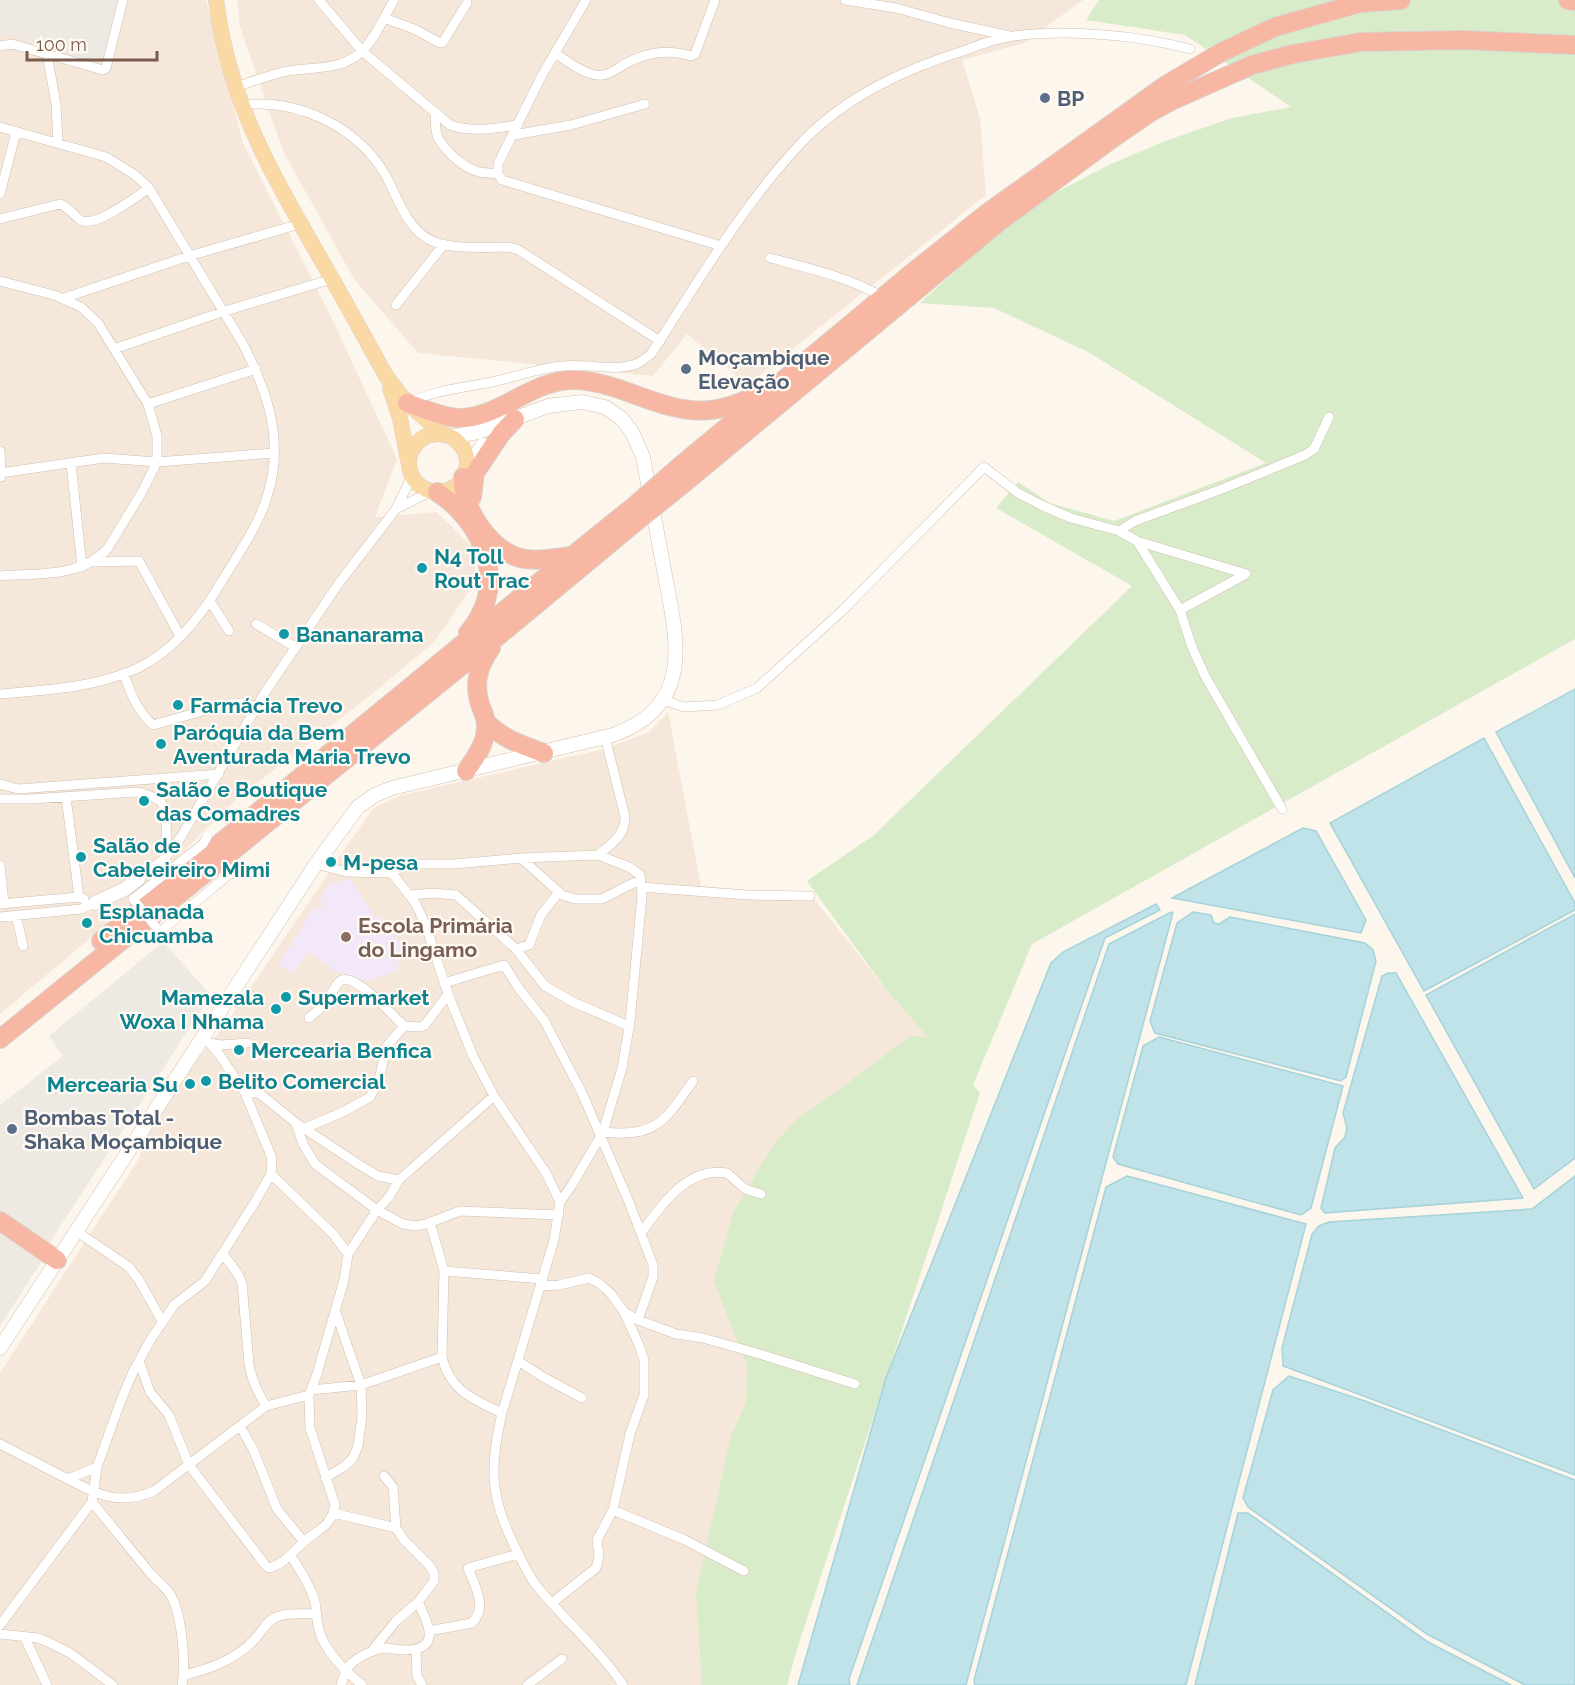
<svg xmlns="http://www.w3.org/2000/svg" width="1575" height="1685" font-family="Raleway,sans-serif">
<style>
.residential{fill:#f5e8da}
.industrial{fill:#efe9e4}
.education{fill:#f3e8fa}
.green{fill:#d8ecc9}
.water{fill:#bfe3e8;stroke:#a5d3da;stroke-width:1.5}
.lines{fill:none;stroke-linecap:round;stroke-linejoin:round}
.street-casing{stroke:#d1beb0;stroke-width:10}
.secondary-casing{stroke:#d6c0b0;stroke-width:15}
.primary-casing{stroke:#dad1cd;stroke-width:16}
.highway-casing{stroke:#dad1cd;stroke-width:20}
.street{stroke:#fff;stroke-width:9}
.secondary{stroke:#fff;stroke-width:14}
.primary{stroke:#fbd9a5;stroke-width:15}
.highway{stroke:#f7b7a3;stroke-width:18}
.street-bridge-casing{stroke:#d1beb0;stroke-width:10;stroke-linecap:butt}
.highway-bridge-casing{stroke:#dad1cd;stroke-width:20;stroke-linecap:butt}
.street-bridge{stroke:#fff;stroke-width:9}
.highway-bridge{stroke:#f7b7a3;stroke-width:18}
.service-dot{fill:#5c6f8a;stroke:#fffaf3;stroke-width:2}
.culture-dot{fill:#0f9aa8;stroke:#fffaf3;stroke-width:2}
.education-dot{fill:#8d6e63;stroke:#fffaf3;stroke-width:2}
.labels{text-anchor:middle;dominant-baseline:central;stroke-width:4.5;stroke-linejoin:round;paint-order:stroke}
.service-label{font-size:21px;font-weight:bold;fill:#4e5e75;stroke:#fffaf3;text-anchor:start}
.culture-label{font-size:21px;font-weight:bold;fill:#0d838f;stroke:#fffaf3;text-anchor:start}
.education-label{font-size:21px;font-weight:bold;fill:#785e54;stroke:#fffaf3;text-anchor:start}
</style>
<rect width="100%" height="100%" fill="#fdf6ec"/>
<path class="residential" d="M126 0H206L243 143 333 321 397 459 375 517 437 512 471 546 477 580 434 642 371 695 239 797 119 914 0 1014V32L109 65Z
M237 0H1083L1024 43 962 60 980 118 986 195 747 385 687 334 653 376 418 353 354 279 283 151 240 27Z
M668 712 701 886 811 895 886 989 940 1036 778 1685H0V1373L138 1160 151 1125 191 1067 227 1022 373 808 402 795 604 749 649 732Z"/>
<path class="industrial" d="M0 0H126L109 66 0 32Z
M163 942 211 995 54 1236 40 1264 0 1326V1105L63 1056 49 1036Z"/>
<path class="education" d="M350 879 376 918 378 916 391 929 402 946 397 971 367 981 333 970 309 951 293 973 278 965 315 906 320 909 323 904 319 900 329 884Z"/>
<path class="green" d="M1099 0H1575V639L1032 944 973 1085 980 1093 798 1646 787 1685H702L696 1592 731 1436 746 1403 747 1366 714 1281 733 1213 773 1145 797 1119 851 1081 910 1036 928 1037 886 989 807 881 874 835 1132 586 996 508 1018 482 1050 503 1114 521 1266 463 1088 352 994 308 920 303 998 233 1047 197 1111 164 1168 140 1232 118 1291 107 1185 35 1086 20Z"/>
<path class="water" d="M1575 689V878L1496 732Z
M1484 738 1575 903V910L1424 991 1330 823Z
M1303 828 1316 831 1366 920 1361 933 1172 898Z
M1156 904 1160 910 1105 938 849 1679 850 1685H798L886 1378 1051 963 1063 952Z
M1171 912 1173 913 966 1685H857L1109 944Z
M1193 912 1211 915 1214 923 1219 924 1230 917 1365 943 1373 950 1376 961 1346 1077 1341 1081 1155 1033 1150 1021 1177 923Z
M1575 914V1158L1534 1189 1426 995Z
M1388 973H1396L1523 1198 1325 1213 1321 1208 1335 1148 1345 1137 1347 1128 1343 1113 1382 976Z
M1159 1037 1343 1086 1311 1208 1301 1215 1118 1164 1113 1157 1143 1046Z
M1127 1176 1306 1224 1186 1685H975L974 1680 1106 1187Z
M1575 1176V1475L1283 1366 1282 1348 1312 1234 1319 1226 1329 1222 1532 1209Z
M1289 1376 1365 1401 1575 1480V1685H1525L1427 1634 1248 1507 1243 1498 1273 1390Z
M1238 1513H1248L1428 1642 1511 1685H1195Z"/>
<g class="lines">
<defs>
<path id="street" d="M319 0 362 51 450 125C473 133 495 128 518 125
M586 0 541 77 498 164V174L502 180 721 246
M845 0 896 8 950 23 1010 36
M384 18 414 29 440 43 443 42 467 3
M0 46 12 44 103 70 106 68 123 0
M555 53C567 61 587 77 602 75 609 75 617 69 623 65 646 52 666 49 691 56L695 54 715 0
M47 54 56 104 58 143
M235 87C251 82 267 76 283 72 310 66 341 72 362 51 376 37 384 17 394 0
M242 105C298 98 358 127 386 176 398 198 406 227 430 240 449 250 486 247 507 247L517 249 660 341
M435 114C435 122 435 130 438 138 446 152 464 168 479 172 485 173 492 173 498 174
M0 127 106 157 135 175 149 188 243 344C268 393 285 441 267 497 258 527 238 554 222 581 202 615 175 650 138 668 95 688 46 690 0 694
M513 135 571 125 645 104
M0 194 16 132
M0 219 60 204C71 208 75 218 82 221 98 226 136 197 149 188
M770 258C808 268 848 277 883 297
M0 281 54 295 81 307 98 323 148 404 157 436V462L142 492 108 548C82 578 37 573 0 576
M64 298 189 256 300 224
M396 305 444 244
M114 349 222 312 332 279
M408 403C433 391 460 388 487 383 513 378 537 368 563 366 586 363 615 372 636 364 641 362 647 357 651 354 698 282 742 206 801 143 846 96 905 69 966 50 981 44 998 38 1014 36 1068 29 1137 35 1190 49
M148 404 256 369
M0 451 1 477
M71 463 82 567
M0 473 104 458 157 462 274 453
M396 509 432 491
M1119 531 1135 521 1222 489 1305 455 1314 449 1329 417
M1137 541 1246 574
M95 562 139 561 180 636
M210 601 229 631
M1180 610 1246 574
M256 624 295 647
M124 674C131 695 137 710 153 725L231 703H244L257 707
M663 700 684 707 718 705 757 688 843 610 984 467 1018 493 1041 505 1071 518 1119 531 1137 541 1180 610 1192 647 1205 676 1282 809
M0 784 18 789 219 774
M66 797 79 897
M0 799H31L137 792C145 794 154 796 160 801 169 809 166 845 166 857
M598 855C611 844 625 836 625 817L605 737
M521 858 562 895 575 899H602L641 879
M316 864 346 872 392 873 405 864H455L521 858 598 855 629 867 640 875 642 896 630 1022 622 1068 603 1132 572 1185 560 1202
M0 865 4 904
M392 873 416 904 426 926 448 994 473 1056 494 1096 546 1173 560 1202 554 1240 502 1413C489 1468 490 1498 516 1549 522 1561 528 1575 536 1585 564 1620 598 1648 623 1685
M138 879 166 857 181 837 264 694 339 583 396 509 412 476
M641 887 747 895 810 896
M411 895 432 893 456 895 516 949 545 986 573 1002 629 1026
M0 904 79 897 84 899
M16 915 23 946
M0 917 81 909 95 903
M516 949 529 945 541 915 559 892
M444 983 504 965 520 990 544 1020 582 1093 629 1202 653 1265V1277L638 1320
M309 1018C315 1013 321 1008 326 1002 330 996 334 988 339 982 352 968 394 1017 404 1026L420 1027 425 1025 448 994
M209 1043 221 1045 248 1043
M245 1093H259L296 1123 358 1164 378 1176 399 1180
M296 1123 303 1144 315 1164 377 1210 403 1224 415 1226 426 1224 460 1211 559 1215
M305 1128 343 1112 370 1097 378 1083 387 1046 404 1026
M603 1132C656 1138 665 1121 693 1081
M430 1222 444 1271 442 1357C450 1391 473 1399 502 1413
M76 1231 129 1267 139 1280 162 1321
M641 1233C661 1206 687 1166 727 1173L745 1189 761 1194
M223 1254 238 1274 242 1283 249 1364C251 1379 258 1393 266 1406L309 1395
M348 1254 377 1210 389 1197 399 1180 494 1096
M444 1271 543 1279
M541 1286 559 1285 589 1278 599 1283 611 1294 624 1312 638 1320 676 1334 703 1338 763 1355 855 1384
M139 1361 150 1392 169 1415 189 1465 266 1566 269 1568C285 1564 294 1550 306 1540 313 1534 323 1529 328 1522 332 1517 334 1511 335 1505L310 1428 309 1395 317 1374 344 1280 348 1254 333 1234 271 1174
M518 1361 543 1377 582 1398
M311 1390 361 1385 442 1357
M240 1426 253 1449 277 1509 304 1542
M0 1444C19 1454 39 1464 58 1474 92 1491 115 1508 154 1491L266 1406
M384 1476 393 1487 396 1528
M325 1478 345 1466 353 1458 358 1446 362 1416 361 1385 335 1310
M68 1479 97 1467
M92 1502C112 1526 131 1550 151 1574 157 1581 165 1587 170 1594 182 1613 186 1663 182 1685
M613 1510 685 1540 744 1571
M333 1513 396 1528 404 1540 429 1565 434 1573V1581L418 1602C430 1626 441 1651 403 1650 397 1650 390 1648 384 1648 374 1649 358 1657 351 1664 346 1669 343 1678 341 1685
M291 1556C300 1570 310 1585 315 1602 317 1611 316 1621 319 1630 325 1652 345 1671 362 1685
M552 1603 596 1568 599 1556 597 1540 613 1510 630 1434 644 1395V1360L639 1345 624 1312
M0 1625 92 1502 97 1467 120 1403 132 1374 151 1339 174 1305 205 1281 255 1202 271 1174 272 1158 245 1093 219 1054 203 1036
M429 1631 472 1623C488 1607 475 1586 468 1568L518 1554
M0 1634 38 1638 48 1642 70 1653 113 1685
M24 1636 47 1685
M416 1650 417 1676 422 1685
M371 1652 396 1621 418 1602
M184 1675C210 1669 235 1660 255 1639 262 1632 265 1623 274 1618 286 1612 303 1614 316 1614
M527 1685 562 1659"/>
<path id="secondary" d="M466 469 483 445
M95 903 125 889 138 879
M0 1348 316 864 358 807 375 795 392 788 613 735C696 705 677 639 664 570 657 532 650 495 643 457L632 432 622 419 605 407 582 402 548 406 478 432 450 437"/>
<path id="primary" d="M216 0C228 96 267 166 315 249 339 291 363 334 386 376L407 403 443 434
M390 388 400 418 408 460
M409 463a29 29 0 1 1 58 0a29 29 0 1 1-58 0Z"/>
<path id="highway" d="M1568 0 1575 1
M407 403C425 409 445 419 464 418 503 415 535 378 576 380 617 382 651 406 691 410 714 413 737 405 757 395
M679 467 912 273 986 214 1166 85 1220 53 1275 27 1360 3 1401 0
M463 477C462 508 489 549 520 558 536 562 555 558 572 556
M683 484 1000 221 1113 138 1151 112 1173 100 1252 65 1293 54 1361 42 1462 40 1575 45
M437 492C477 518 505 571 479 617 476 623 472 628 468 633
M472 497 475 473 501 434 515 419
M487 723C503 739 522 745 544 753
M466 771C476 757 487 742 486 724 486 716 481 709 479 701 474 681 479 665 491 648
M101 941 459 647 633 507
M0 1039 508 628 638 520
M0 1221 57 1260"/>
</defs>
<use href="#street" class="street-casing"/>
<use href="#secondary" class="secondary-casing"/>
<use href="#primary" class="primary-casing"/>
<use href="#highway" class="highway-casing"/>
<use href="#street" class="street"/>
<use href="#secondary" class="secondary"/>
<use href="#primary" class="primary"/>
<use href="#highway" class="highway"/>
<defs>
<path id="street-bridge" d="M207 837 203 844 133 899 160 932 227 876 245 866"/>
<path id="highway-bridge" d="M633 507 679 467
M638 520 683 484"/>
</defs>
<use href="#street-bridge" class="street-bridge-casing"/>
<use href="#highway-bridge" class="highway-bridge-casing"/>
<use href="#street-bridge" class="street-bridge"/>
<use href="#highway-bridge" class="highway-bridge"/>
</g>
<g class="service-dot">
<circle cx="1045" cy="98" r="6"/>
<circle cx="686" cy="369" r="6"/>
<circle cx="12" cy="1129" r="6"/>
</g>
<g class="culture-dot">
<circle cx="422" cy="568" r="6"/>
<circle cx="284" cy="634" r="6"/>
<circle cx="178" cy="705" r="6"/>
<circle cx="161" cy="744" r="6"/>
<circle cx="144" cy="801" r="6"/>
<circle cx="81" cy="857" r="6"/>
<circle cx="331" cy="862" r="6"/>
<circle cx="87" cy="923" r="6"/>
<circle cx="286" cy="997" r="6"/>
<circle cx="276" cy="1009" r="6"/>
<circle cx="239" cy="1050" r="6"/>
<circle cx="206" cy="1081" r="6"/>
<circle cx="190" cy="1084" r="6"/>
</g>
<circle class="education-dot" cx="346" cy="937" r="6"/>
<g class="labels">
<g class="service-label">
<text x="1057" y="98">BP</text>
<text x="698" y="357">Moçambique<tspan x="698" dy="24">Elevação</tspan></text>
<text x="24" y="1117">Bombas Total -<tspan x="24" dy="24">Shaka Moçambique</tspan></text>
</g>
<g class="culture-label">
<text x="434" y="556">N4 Toll<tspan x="434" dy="24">Rout Trac</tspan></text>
<text x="296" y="634">Bananarama</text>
<text x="190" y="705">Farmácia Trevo</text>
<text x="173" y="732">Paróquia da Bem<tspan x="173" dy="24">Aventurada Maria Trevo</tspan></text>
<text x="156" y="789">Salão e Boutique<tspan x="156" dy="24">das Comadres</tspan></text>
<text x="93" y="845">Salão de<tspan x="93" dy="24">Cabeleireiro Mimi</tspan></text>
<text x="343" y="862">M-pesa</text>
<text x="99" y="911">Esplanada<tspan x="99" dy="24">Chicuamba</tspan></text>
<text x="264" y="997" text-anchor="end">Mamezala<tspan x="264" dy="24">Woxa I Nhama</tspan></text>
<text x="298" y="997">Supermarket</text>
<text x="251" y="1050">Mercearia Benfica</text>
<text x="218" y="1081">Belito Comercial</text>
<text x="178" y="1084" text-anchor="end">Mercearia Su</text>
</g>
<g class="education-label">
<text x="358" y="925">Escola Primária<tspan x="358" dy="24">do Lingamo</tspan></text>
</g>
</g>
<path d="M27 51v9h130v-9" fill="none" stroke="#7a5c4d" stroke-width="3"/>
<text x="36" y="51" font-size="18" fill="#7a5c4d" stroke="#fffaf3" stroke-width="4.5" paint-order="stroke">100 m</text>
</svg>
